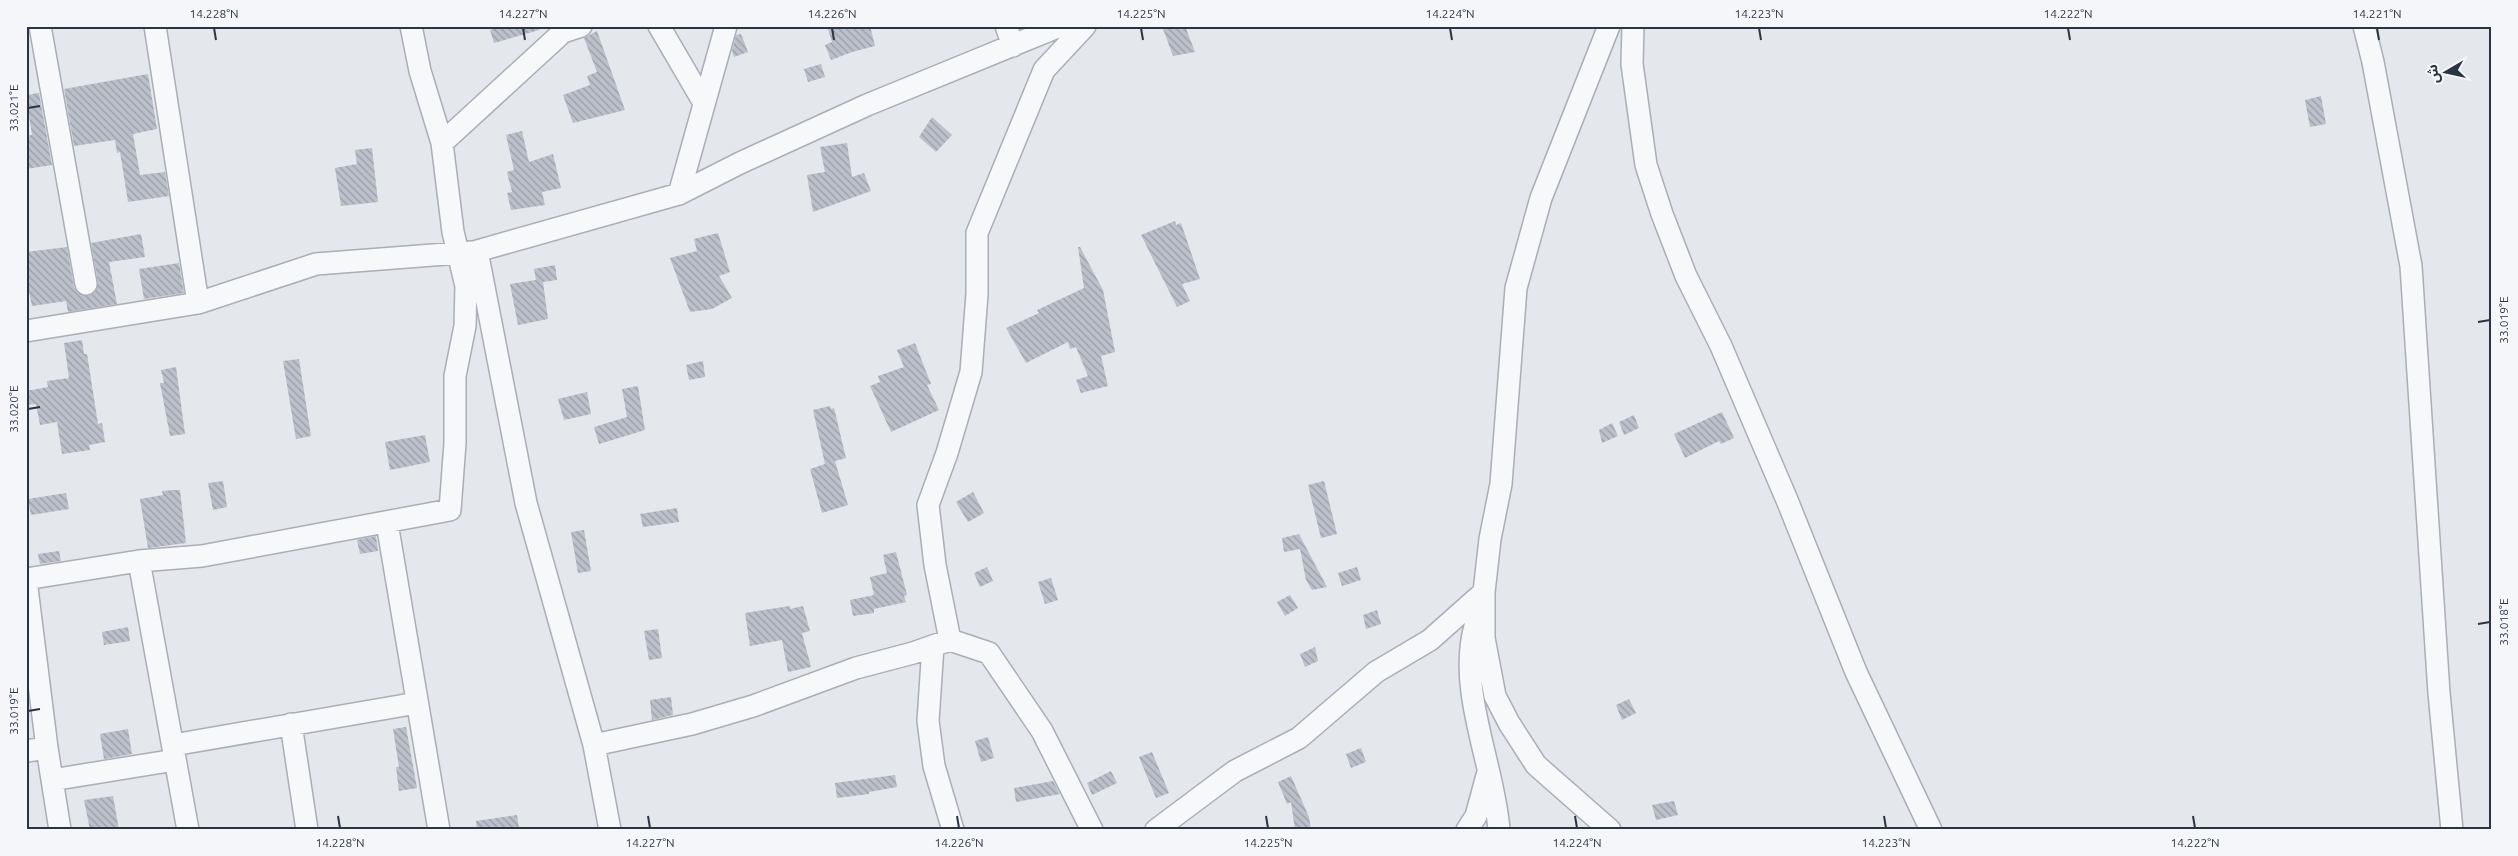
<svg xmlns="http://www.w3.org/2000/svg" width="2518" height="856" font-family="Ubuntu,'Noto Sans Arabic',sans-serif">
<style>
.building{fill:url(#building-back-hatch)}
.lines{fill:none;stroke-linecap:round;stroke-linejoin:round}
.street-casing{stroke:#a9aeb7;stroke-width:24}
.street{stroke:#f7f8fa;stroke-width:21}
.ticks{fill:none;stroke:#2b3445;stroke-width:2}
.neatline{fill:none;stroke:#2b3445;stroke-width:2}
.ticks-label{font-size:12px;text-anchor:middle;fill:#2b3445}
</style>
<defs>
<pattern id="building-back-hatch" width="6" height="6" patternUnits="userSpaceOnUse" patternTransform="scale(1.25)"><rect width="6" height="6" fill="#bbc0ca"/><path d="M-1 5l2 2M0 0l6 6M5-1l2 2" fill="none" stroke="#989da6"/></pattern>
</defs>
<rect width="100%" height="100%" fill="#e4e7ec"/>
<path class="building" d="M502 26H538L539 30 494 43 490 30Z
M827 26H870L875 46 852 52 831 60 825 45 832 42Z
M1162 26H1185L1195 52 1173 56Z
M597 31 625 110 573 123 563 95 590 85 587 76 597 72 584 38Z
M741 34 748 52 734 57 732 51 736 35Z
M821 64 825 77 808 82 804 69Z
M148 74 157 129 133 134 140 175 165 172 169 196 128 202 120 152 117 153 115 140 74 146 64 89Z
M39 93 52 165 26 169V136L32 135 26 95Z
M2321 96 2326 124 2310 127 2305 100Z
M932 117 952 135 936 152 919 137Z
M522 131 529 162 553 154 561 188 542 192 545 205 511 210 507 193 512 192 507 172 514 170 506 135Z
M847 143 852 177 864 173 871 191 813 212 807 175 825 172 820 147Z
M372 148 378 202 341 206 335 168 357 164 355 150Z
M1175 221 1176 225 1181 223 1200 279 1182 284 1190 301 1177 307 1141 235Z
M718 233 730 272 719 276 732 298 712 309 690 312 670 258 697 251 694 239Z
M141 234 145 257 109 262 117 304 68 312 66 301 32 306 26 277V252L67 247 74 287 77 292 88 296 94 293 98 282 91 243Z
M1078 247H1080L1103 290 1115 352 1101 356 1108 386 1081 393 1076 380 1088 376 1076 347 1070 349 1068 342 1026 363 1006 328 1039 313 1037 310 1084 288Z
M179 263 184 293 144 299 139 269Z
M555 265 557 280 543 282 548 319 518 325 510 284 536 280 534 269Z
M82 340 84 354H87L98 424 102 423 105 442 89 445 90 450 62 454 57 422 40 425 36 404 26 405V391L48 387 47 381 69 378 64 343Z
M915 343 931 384 927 385 939 410 891 432 870 386 880 382 878 376 904 367 897 350Z
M299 359 311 436 296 439 283 361Z
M703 361 705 377 689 380 686 365Z
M176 367 185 434 170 436 160 383H164L161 370Z
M638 386 645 430 599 444 594 427 627 417 622 389Z
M587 392 591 414 564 420 558 399Z
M830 406 831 409 834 408 846 458 835 461 848 505 822 513 810 469 825 464 813 410Z
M1722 412 1734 438 1721 444 1719 441 1685 458 1674 434Z
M1634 415 1639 428 1624 435 1619 422Z
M1612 423 1618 436 1602 443 1599 430Z
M425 435 430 462 390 470 385 442Z
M223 481 227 507 213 510 208 483Z
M1324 481 1337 534 1321 538 1308 485Z
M173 490H180L186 543 148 548 140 499 163 495 162 491Z
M973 492 984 513 968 522 956 502Z
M66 493 69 509 31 515 28 499Z
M677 508 679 522 643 527 640 514Z
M584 530 591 571 578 573 571 532Z
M1299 534 1319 572 1327 587 1312 590 1306 580 1300 549 1284 552 1282 538Z
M376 536 378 551 360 554 357 540Z
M59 551 61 561 40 564 38 554Z
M896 552 907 595 904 596 906 602 874 609V613L853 616 850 600 874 595 870 577 887 573 883 555Z
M987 567 993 581 980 587 974 573Z
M1357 567 1361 580 1342 586 1338 573Z
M1051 578 1058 600 1045 604 1038 582Z
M1290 595 1298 608 1285 616 1277 602Z
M790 606V609L803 606 810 631 802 633 811 667 788 672 782 640 750 646 745 613Z
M1377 610 1381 624 1366 629 1363 615Z
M128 627 130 641 104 645 102 632Z
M658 629 662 658 649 660 644 631Z
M1315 647 1318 661 1305 667 1300 654Z
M671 697 673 715 652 720 650 700Z
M1629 699 1636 713 1622 720 1616 705Z
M406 727 417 788 399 791 396 767H399L393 729Z
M128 729 132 754 104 759 100 734Z
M988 737 994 758 981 762 975 741Z
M1361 748 1366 762 1351 768 1346 754Z
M1152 752 1169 793 1156 798 1139 757Z
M1111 771 1117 783 1092 795 1087 783Z
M895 775 897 787 869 792V794L837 798 835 783Z
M1291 776 1309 817 1311 830H1295L1291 802 1287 804 1278 782Z
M1053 781 1060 794 1016 802 1014 788Z
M113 796 119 830H90L84 800Z
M1674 801 1678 815 1656 820 1652 805Z
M517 815 519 828 477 830 476 821Z"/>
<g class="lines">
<defs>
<path id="street" d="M40 26 86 284
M155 26 198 303
M659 26 704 103
M1006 26 1013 46
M1609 26 1541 198 1516 288 1501 484 1490 539 1484 592V638L1495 696 1509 723 1536 765 1610 830
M1633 26 1632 64 1646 165 1662 214 1686 276 1721 346 1787 500 1856 672 1931 830
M2364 26 2373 62 2411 266 2439 693 2452 830
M442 143 563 32 581 26
M679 194 726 26
M26 331 198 303 316 264 472 252
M387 523 439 830
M139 561 188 830
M26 579 139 561 202 556 450 510 455 443V376L465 326 466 286 453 232 442 143 420 71 411 26
M26 580 47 748 60 830
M1475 626C1457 691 1494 764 1499 830
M950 640 989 653 1042 731 1092 830
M933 646 928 721 934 766 953 830
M291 724 307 830
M173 745 417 703
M594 745 692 724 753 706 856 668 913 653 950 640 935 565 928 505 947 453 971 372 977 294V233L1044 70 1085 26
M26 751 47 748
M52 780 175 760
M610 830 594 745 526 503 477 251 679 194 740 163 867 105 1060 26
M1156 830 1235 771 1299 738 1376 672 1430 640 1484 592
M1467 830 1476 816 1488 772"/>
</defs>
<use href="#street" class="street-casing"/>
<use href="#street" class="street"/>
</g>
<path class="ticks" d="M214 28 216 40M523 28 525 40M832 28 834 40M1141 28 1143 40M1450 28 1452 40M1759 28 1761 40M2068 28 2070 40M2377 28 2379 40M28 108 40 106M2478 322 2490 320M28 409 40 407M2478 624 2490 622M28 711 40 709M338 816 340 828M648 816 650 828M957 816 959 828M1266 816 1268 828M1575 816 1577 828M1884 816 1886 828M2193 816 2195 828"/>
<rect width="2518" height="856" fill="none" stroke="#f4f6f9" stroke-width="55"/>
<g transform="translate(2446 72) rotate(261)" stroke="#f4f6f9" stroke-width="4" paint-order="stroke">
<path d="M0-4L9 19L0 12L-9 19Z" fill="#2b3445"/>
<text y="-8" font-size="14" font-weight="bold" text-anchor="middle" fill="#2b3445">ش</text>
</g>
<rect x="28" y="28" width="2462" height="800" class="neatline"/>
<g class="ticks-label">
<text x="214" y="18">14.228°N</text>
<text x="523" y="18">14.227°N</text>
<text x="832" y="18">14.226°N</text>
<text x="1141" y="18">14.225°N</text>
<text x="1450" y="18">14.224°N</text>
<text x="1759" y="18">14.223°N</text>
<text x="2068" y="18">14.222°N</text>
<text x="2377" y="18">14.221°N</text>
<text transform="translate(14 108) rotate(-90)" y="4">33.021°E</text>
<text transform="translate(2504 320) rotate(-90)" y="4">33.019°E</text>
<text transform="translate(14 409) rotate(-90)" y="4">33.020°E</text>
<text transform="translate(2504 622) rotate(-90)" y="4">33.018°E</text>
<text transform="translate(14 711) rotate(-90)" y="4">33.019°E</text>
<text x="340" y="847">14.228°N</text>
<text x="650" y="847">14.227°N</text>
<text x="959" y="847">14.226°N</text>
<text x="1268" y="847">14.225°N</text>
<text x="1577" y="847">14.224°N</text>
<text x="1886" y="847">14.223°N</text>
<text x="2195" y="847">14.222°N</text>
</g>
</svg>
